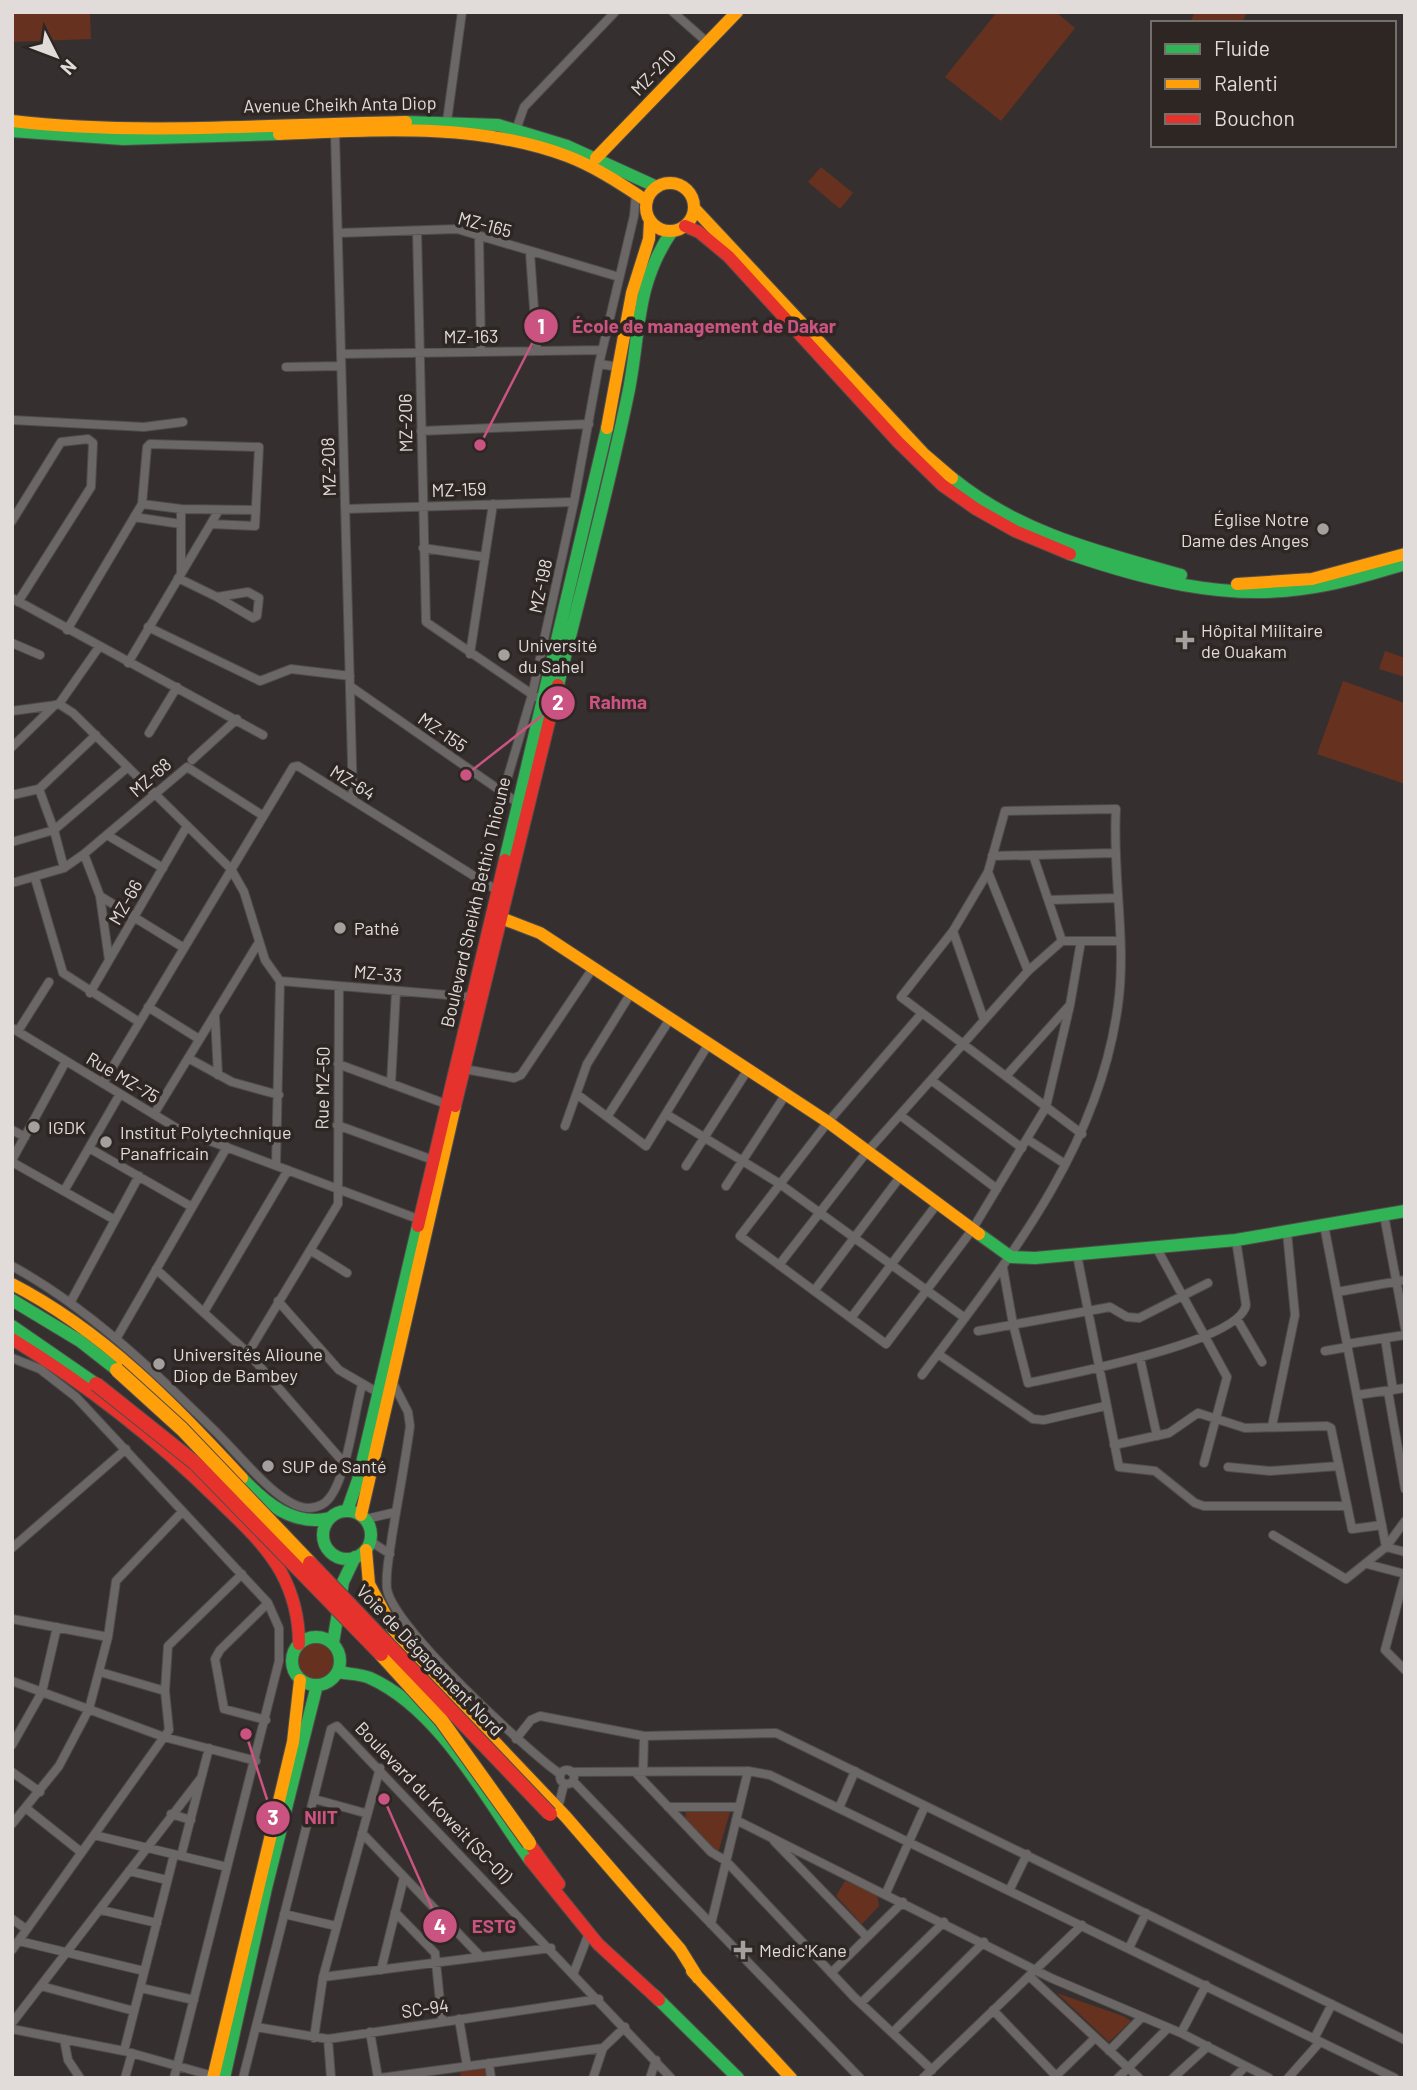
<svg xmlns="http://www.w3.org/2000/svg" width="1417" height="2090" font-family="Barlow,sans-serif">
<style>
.green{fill:#66311f}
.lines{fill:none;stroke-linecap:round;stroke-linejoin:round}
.street-casing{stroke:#504c4a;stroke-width:10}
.fast-casing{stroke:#504c4a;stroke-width:14}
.slow-casing{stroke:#504c4a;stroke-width:14}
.jam-casing{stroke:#504c4a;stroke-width:14}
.street{stroke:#6b6766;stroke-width:8}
.fast{stroke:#30b455;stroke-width:12}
.slow{stroke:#ff9f0a;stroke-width:12}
.jam{stroke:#e5322d;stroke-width:12}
.slow-bridge-casing{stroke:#504c4a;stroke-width:16;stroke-linecap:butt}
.jam-bridge-casing{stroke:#504c4a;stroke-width:16;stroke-linecap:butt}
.slow-bridge{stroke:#ff9f0a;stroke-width:14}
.jam-bridge{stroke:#e5322d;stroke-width:14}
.poi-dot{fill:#a5a09e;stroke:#2d2623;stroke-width:2.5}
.labels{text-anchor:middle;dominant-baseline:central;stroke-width:7;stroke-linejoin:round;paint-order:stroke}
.street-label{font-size:18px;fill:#e1dcda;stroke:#2d2623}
.poi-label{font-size:18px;fill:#e1dcda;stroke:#2d2623;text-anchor:start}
.leader{fill:none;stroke:#cb5381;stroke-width:2.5}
.callout-dot{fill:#cb5381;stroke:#2d2623;stroke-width:2.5}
.mark-label{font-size:21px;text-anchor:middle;font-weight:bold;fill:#fff}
.callout-label{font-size:19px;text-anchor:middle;font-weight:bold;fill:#cb5381;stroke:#2d2623;stroke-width:7;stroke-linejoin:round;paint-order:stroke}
</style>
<rect width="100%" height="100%" fill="#35302f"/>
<path class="green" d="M12 12H90L91 39 12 42Z
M997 12H1056L1075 28 1001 121 945 77Z
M1195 12H1247L1242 23H1190Z
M821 167 853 193 840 209 808 182Z
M1385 651 1405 658V677L1379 669Z
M1343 681 1405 703V784L1317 754Z
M298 1662a20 20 0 1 1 40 0a20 20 0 1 1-40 0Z
M686 1811 730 1812 718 1853 685 1820Z
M845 1881 877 1894 879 1906 862 1924 836 1896Z
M1057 1993 1123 2016 1131 2021 1109 2042Z
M486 2059 489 2078H461L459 2064Z"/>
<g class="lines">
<defs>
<path id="street" d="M673 12 708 43
M447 121 462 12
M516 130 524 107 615 12
M335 133 353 800
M417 231 426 622 536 697
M338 233 457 229 619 277
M479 237 481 352
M530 253 537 351
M341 354 602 350
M599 364 619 367
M286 367 341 366
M12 420 144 427 183 422
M421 431 589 424
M142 504 181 509 256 510
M345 509 574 502
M134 517 181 524
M12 521 61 442 88 439 93 443 91 487 18 602
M423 548 485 557
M181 572V509
M178 578 217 597
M248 592 259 598 257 616 253 618 217 597Z
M12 598 263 735
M148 627 260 681 291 669 350 676
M67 630 142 504 147 447 150 444 259 447 255 526 211 524
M12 643 40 655
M470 654 493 504
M128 663 219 510
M350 686 518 803
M59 704 73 713 231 869 244 892 265 960 280 981 276 1165
M59 704 99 647
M12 711 56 705
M149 733 177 687
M12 747 55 705
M192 760 237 719
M39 789 54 830 64 868
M503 793 532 695 574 502 599 364 634 216 636 193
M12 795 39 789 96 735
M107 835 163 868
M12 842 54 830 128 767
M84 854 100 896 109 960
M1033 855 1062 941
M992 856 1113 853
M988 872 1028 971
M35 878 63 973 139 1022
M12 883 64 868 84 854 187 767 262 815
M100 896 184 948
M1049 900 1117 898
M953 931 984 1020
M280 981 472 997
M90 993 187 826
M148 1007 199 1039
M922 1013 828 1122 740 1236 886 1344 972 1230 1046 1107 1070 1005 1081 941
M215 1016 218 1075
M12 1028 178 1129 418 1219
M18 1031 49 982
M188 1058 232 1082 279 1095
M338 1064 446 1104
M464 1069 514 1078 521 1075 593 968
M1006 1076 1068 1007
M931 1080 1022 1148
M103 1083 293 767 298 766 498 891
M391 1084 396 991
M578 1095 646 1146 708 1045
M154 1114 259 942
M666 1114 780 1184 965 1318
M900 1115 997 1189
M607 1117 670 1019
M337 1125 433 1160
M565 1126 587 1064 631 993
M12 1130 25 1137
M1027 1139 1065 1164
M89 1148 192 1207
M12 1160 66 1061
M12 1162 115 1220
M686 1166 747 1071
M726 1186 786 1094
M64 1191 120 1094
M1384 1215 1405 1328
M1324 1225 1386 1547
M1156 1247 1227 1377 1204 1463
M310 1250 347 1273
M1077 1255 1119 1467 1155 1471 1195 1503 1204 1506H1347
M779 1265 866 1153 1028 971 1062 941H1120
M12 1266C87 1307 151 1368 211 1427 233 1448 264 1487 288 1501 299 1508 311 1511 323 1504 346 1490 354 1413 362 1385
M1003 1268 1013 1324 1028 1383C1065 1375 1240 1342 1246 1305L1236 1240
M156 1269 248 1353 344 1463
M814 1291 900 1177
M1337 1292 1405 1280
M278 1301 339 1370 377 1392
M70 1303 139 1176
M204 1312 288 1170
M851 1318 937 1204
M1237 1319 1262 1362
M978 1331 1110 1307 1127 1317 1139 1318 1208 1283
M1385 1338 1393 1390
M116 1339 227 1147
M1347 1344 1405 1335
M1325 1351 1348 1347
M248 1353 338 1204 339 986
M938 1354 1033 1419 1044 1420 1105 1406
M12 1358 40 1369 76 1397 268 1603 279 1628V1661L174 2078
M1140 1358 1157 1436
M922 1375C1006 1263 1099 1149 1118 1005 1127 941 1112 874 1116 809L1005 811 988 872 953 931 901 997 1082 1134
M392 1381 408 1412 410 1426C405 1463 398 1500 392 1536 390 1553 385 1572 387 1589 393 1627 526 1750 560 1774
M1388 1391 1405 1489
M1357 1395 1405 1388
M1272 1426 1295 1315 1287 1232
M1114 1445 1169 1433 1198 1413 1245 1428 1327 1426 1331 1428 1352 1529 1382 1525
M1228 1467 1270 1471 1339 1466
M366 1519 396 1512
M1273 1535 1346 1579 1386 1547 1405 1521
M370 1541 390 1554
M1386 1547 1405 1552
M12 1548 126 1449
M1367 1564 1405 1574
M1405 1575 1385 1650 1405 1670
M12 1619 108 1637
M100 1672 165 1691
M12 1681 164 1737 256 1761
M266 1720 224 1709 215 1659 220 1650 268 1603
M516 1739 531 1720 540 1716 644 1736 776 1733 1405 2040
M12 1745 42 1692 57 1627
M560 1777a7 7 0 1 1 14 0a7 7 0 1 1-14 0Z
M12 1772 40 1792
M571 1772 748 1771 770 1775 1395 2078
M636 1773 711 1852 726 1861 854 1997 932 2070
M643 1773 644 1736
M573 1781 860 2078
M314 1799 365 1813
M668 1807H739
M558 1808 564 1784
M839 1808 855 1771
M27 1809 81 1852
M171 1814 191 1820
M736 1820 1051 1978 1181 2033 1269 2078
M12 1824 59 1766 89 1709 108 1637 116 1581 182 1512
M362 1833 481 1957
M94 1835 227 1867
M774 1841 867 1937
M181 1856 209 1748
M129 1871 167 1880
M1010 1889 1027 1854
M886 1893 925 1806
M101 1910 157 1923
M395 1912 435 1953 442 2021
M284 1914 336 1926
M12 1919 26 1929
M711 1924 748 1771
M19 1941 144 1971
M1129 1948 1146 1913
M12 1950 169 1730 165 1691 168 1646 242 1574
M381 1970 404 1877
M574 1972 589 1933
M831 1973 903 1902
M1029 1976 1139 2078
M323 1977 551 1948
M41 1986 134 2011
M141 1988 194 2000
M861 2003 944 1922
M993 2010 1056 2076
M459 2019 467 2066
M12 2023 201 1778
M256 2027 328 2039 599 1999
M12 2029 124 2051 213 2076
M894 2031 984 1942
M370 2032 378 2078
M1181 2033 1206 1985
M314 2038 323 1977 380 1768
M64 2039 68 2060 80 2078
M328 2039 331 2078
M1314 2039 1332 2004
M124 2051 174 1855
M1109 2051 1142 2017
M489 2063 491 2078
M125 2078 132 2053
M243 2078 331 1729 337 1726 671 2078
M380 2078 603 2048
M593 2078 603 2048 625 2027
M650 2078 656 2060
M923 2078 1082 1925
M1054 2078 1095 2038
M1118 2078 1168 2028
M1173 2078 1208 2046
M1234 2078 1245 2067
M1288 2078 1320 2042"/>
<path id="fast" d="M406 122 498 125 567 146 657 187
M12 131 123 139 279 134
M952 478C1019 533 1099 552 1181 575
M1070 554C1143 579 1223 600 1301 589 1336 585 1371 574 1405 564
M558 685C581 590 607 495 627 399 641 337 633 288 672 231
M505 860 607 428
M979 1234 1011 1257 1035 1258 1236 1240 1405 1211
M12 1300 80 1341 117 1370
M12 1326 96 1384
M242 1478C265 1503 294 1527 330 1518
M347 1511 358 1480 418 1226
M323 1535a24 24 0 1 1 48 0a24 24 0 1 1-48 0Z
M292 1661a24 24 0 1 1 48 0a24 24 0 1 1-48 0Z
M333 1643 343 1582 355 1557
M338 1672C348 1674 361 1674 370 1678 441 1710 486 1800 530 1860
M654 1995 738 2078
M224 2078 266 1888 317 1685"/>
<path id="slow" d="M12 121C140 136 277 124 406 122
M279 134C374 130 476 122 567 156 596 167 621 184 647 201
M596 158 737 12
M646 207a24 24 0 1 1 48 0a24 24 0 1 1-48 0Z
M694 208 924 454 952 478
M607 428 632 293 649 239 650 220
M1237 584 1312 579 1405 554
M501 918 540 933 828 1122 979 1234
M12 1284C103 1331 174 1404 242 1478
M361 1515 455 1106
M366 1550 369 1584 393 1629 437 1681 566 1817 680 1949 698 1978
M692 1971 791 2078
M213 2078 293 1742 300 1680"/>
<path id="jam" d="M685 226 699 232 728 256 898 442 942 485 976 509 1015 531 1070 554
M455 1106 558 685
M418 1226 505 860
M12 1339C87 1385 155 1438 218 1500 241 1522 265 1544 281 1572 293 1594 299 1619 299 1644
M529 1843 559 1884
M530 1860 598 1944 659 2000"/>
</defs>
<use href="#street" class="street-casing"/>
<use href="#fast" class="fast-casing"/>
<use href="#slow" class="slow-casing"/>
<use href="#jam" class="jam-casing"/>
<use href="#street" class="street"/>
<use href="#fast" class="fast"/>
<use href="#slow" class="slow"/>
<use href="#jam" class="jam"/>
<defs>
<path id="slow-bridge" d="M117 1370 182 1429 310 1563
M381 1654 441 1720 529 1843"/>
<path id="jam-bridge" d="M96 1384 195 1463 381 1654
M310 1563 550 1814"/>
</defs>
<use href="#slow-bridge" class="slow-bridge-casing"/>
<use href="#jam-bridge" class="jam-bridge-casing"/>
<use href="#slow-bridge" class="slow-bridge"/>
<use href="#jam-bridge" class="jam-bridge"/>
</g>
<g class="poi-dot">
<circle cx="1323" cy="529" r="7"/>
<path d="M1181.5 629.5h7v7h7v7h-7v7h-7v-7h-7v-7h7z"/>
<circle cx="504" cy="655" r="7"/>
<circle cx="340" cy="928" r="7"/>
<circle cx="34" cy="1127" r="7"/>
<circle cx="106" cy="1142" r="7"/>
<circle cx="159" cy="1364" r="7"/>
<circle cx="268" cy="1466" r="7"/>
<path d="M739.5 1939.5h7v7h7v7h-7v7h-7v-7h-7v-7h7z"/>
</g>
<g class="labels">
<g class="street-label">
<text transform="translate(653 72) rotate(-46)">MZ-210</text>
<text transform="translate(340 104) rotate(-1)">Avenue Cheikh Anta Diop</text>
<text transform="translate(485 224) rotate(15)">MZ-165</text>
<text transform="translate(471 336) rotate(-1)">MZ-163</text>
<text transform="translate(405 423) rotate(-91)">MZ-206</text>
<text transform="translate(328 467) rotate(-92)">MZ-208</text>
<text transform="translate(459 489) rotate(-2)">MZ-159</text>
<text transform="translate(540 586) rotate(-78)">MZ-198</text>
<text transform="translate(443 732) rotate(35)">MZ-155</text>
<text transform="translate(150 777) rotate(-41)">MZ-68</text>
<text transform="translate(353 782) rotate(32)">MZ-64</text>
<text transform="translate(125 902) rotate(-60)">MZ-66</text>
<text transform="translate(475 902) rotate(-77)">Boulevard Sheikh Bethio Thioune</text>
<text transform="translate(378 973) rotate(5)">MZ-33</text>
<text transform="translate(123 1077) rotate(31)">Rue MZ-75</text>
<text transform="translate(322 1088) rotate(-89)">Rue MZ-50</text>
<text transform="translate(430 1660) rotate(46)">Voie de Dégagement Nord</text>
<text transform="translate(434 1802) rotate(46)">Boulevard du Koweit (SC-01)</text>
<text transform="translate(425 2008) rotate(-8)">SC-94</text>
</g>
<g class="poi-label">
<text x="1309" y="519" text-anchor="end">Église Notre<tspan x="1309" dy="21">Dame des Anges</tspan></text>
<text x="1201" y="630">Hôpital Militaire<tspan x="1201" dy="21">de Ouakam</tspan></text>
<text x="518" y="645">Université<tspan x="518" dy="21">du Sahel</tspan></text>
<text x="354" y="928">Pathé</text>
<text x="48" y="1127">IGDK</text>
<text x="120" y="1132">Institut Polytechnique<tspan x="120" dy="21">Panafricain</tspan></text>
<text x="173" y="1354">Universités Alioune<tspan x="173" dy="21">Diop de Bambey</tspan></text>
<text x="282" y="1466">SUP de Santé</text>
<text x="759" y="1950">Medic'Kane</text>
</g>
</g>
<path class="leader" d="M480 445L541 326M466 775L558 703M246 1734L273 1818M384 1799L440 1926"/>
<g class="callout-dot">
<circle cx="480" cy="445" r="7"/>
<circle cx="466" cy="775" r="7"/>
<circle cx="246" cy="1734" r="7"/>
<circle cx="384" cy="1799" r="7"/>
<circle cx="541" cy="326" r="18"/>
<circle cx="558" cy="703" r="18"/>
<circle cx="273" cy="1818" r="18"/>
<circle cx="440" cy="1926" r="18"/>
</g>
<g class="mark-label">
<text x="541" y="334">1</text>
<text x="558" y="710">2</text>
<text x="273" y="1825">3</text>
<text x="440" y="1934">4</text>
</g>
<g class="callout-label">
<text x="704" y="333">École de management de Dakar</text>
<text x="618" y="709">Rahma</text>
<text x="321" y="1824">NIIT</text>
<text x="494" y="1933">ESTG</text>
</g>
<rect width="1417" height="2090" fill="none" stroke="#e1dcda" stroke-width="28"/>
<rect x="1151" y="21" width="245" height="126" fill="#2d2623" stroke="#756f6c" stroke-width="2"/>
<rect x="1165" y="44" width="35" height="10" fill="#30b455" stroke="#756f6c" stroke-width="2"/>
<text x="1214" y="56" font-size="21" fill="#e1dcda">Fluide</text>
<rect x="1165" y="79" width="35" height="10" fill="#ff9f0a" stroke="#756f6c" stroke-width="2"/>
<text x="1214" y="91" font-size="21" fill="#e1dcda">Ralenti</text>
<rect x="1165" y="114" width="35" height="10" fill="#e5322d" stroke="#756f6c" stroke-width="2"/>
<text x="1214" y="126" font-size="21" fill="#e1dcda">Bouchon</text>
<g transform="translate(56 56) rotate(132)" stroke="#2d2623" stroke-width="5" paint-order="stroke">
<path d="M0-5L12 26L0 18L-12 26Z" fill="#e1dcda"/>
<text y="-10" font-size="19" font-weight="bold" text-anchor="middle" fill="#e1dcda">N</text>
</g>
</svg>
